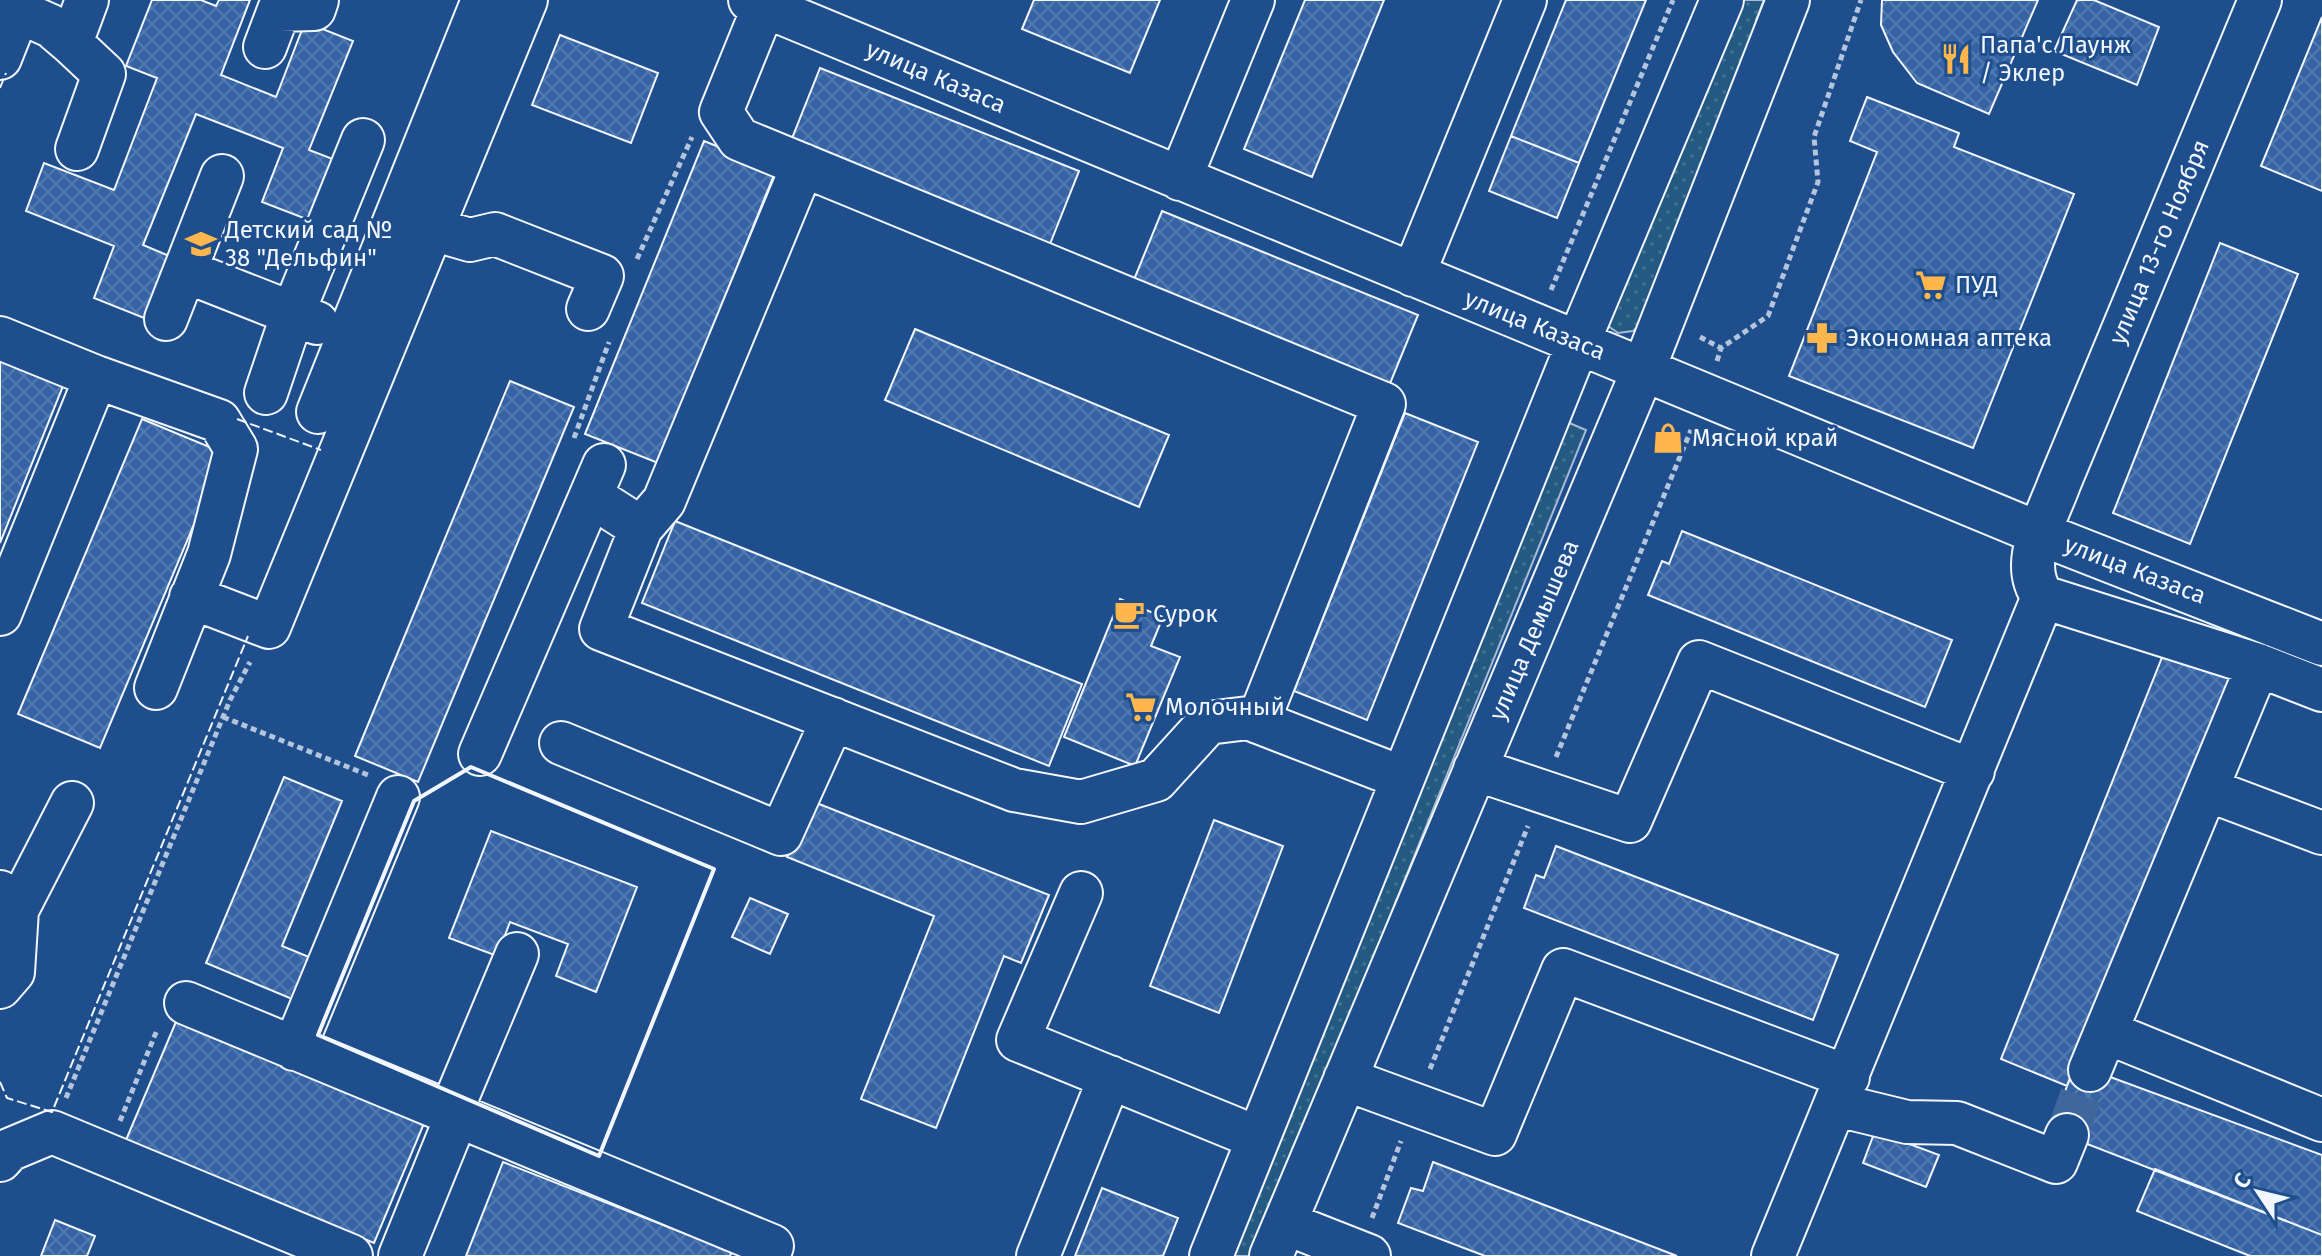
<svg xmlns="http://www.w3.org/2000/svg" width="2322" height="1256" font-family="'Fira Sans',sans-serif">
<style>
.grass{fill:url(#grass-dots);stroke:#a8bbd7;stroke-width:2}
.building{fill:url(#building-cross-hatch);stroke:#f2f6ff;stroke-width:2}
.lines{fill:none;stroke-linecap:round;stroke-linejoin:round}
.minor-tunnel{stroke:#3f679d;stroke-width:42;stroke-dasharray:42 21;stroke-linecap:butt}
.minor-casing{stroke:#f2f6ff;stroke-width:46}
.path{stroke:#b3c4dc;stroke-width:5;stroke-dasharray:6 4;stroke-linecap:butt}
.minor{stroke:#1f4e8c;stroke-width:42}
.fence{stroke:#f2f6ff;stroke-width:2;stroke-dasharray:10 4;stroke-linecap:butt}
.wall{stroke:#f2f6ff;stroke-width:4}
.labels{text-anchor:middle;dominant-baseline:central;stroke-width:6;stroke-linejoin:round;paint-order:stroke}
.poi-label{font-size:24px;fill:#f2f6ff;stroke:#1f4e8c;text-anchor:start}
.street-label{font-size:24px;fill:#f2f6ff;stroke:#1f4e8c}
</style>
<defs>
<pattern id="grass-dots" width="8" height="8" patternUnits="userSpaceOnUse" patternTransform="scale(2)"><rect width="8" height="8" fill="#245a82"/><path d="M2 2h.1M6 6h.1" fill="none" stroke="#447295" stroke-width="1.8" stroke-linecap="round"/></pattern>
<pattern id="building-cross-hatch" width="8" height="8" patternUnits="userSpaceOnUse" patternTransform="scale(2)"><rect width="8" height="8" fill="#3563a3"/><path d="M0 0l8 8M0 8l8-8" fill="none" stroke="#537ab1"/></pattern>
</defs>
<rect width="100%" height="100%" fill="#1f4e8c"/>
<path class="grass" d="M1739 0H1764L1756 20 1765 26 1641 324 1633 331 1618 333 1608 326Z
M1567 422 1586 430 1253 1256H1230Z"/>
<path class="building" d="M152 0H201L216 6 219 0H250L221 75 276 97 305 22 353 41 309 150 338 161 314 222 262 202 283 148 196 114 143 245 174 258 149 320 94 298 114 246 26 211 44 163 114 190 157 78 126 66Z
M1034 0H1160L1130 73 1022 29Z
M1305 0H1384L1312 177 1244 149Z
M1566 0H1646L1579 163 1511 136Z
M1882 0H2038L1989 114 1917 83 1893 52 1881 25Z
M2077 0H2094L2159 27 2137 85 2054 51Z
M2322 17V191L2261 166Z
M560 35 658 73 631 143 532 105Z
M820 68 1079 171 1050 244 791 141Z
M1867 97 1959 133 1954 147 2074 194 1973 448 1789 376 1877 152 1850 141Z
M1511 136 1579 163 1557 218 1489 191Z
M704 141 776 170 658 463 585 434Z
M1162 211 1418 315 1389 386 1133 282Z
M2220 243 2298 274 2190 544 2113 513Z
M915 329 1169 435 1139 507 885 400Z
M0 361 63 386 0 543Z
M510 381 574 407 418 782 355 756Z
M1405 413 1478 442 1367 720 1294 691Z
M142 419 224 453 100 748 18 714Z
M675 521 1082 684 1049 766 642 603Z
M1682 531 1952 640 1925 707 1648 595 1662 561 1669 564Z
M1120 599 1163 617 1151 646 1180 657 1135 766 1064 737Z
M2165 650 2232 677 2067 1086 2001 1059Z
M284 777 342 801 282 946 314 959 297 1001 206 963Z
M809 800 1049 895 1021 963 1004 956 936 1128 861 1099 934 916 787 857Z
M1214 820 1283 846 1219 1013 1150 986Z
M491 831 637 887 596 992 556 976 568 944 510 922 497 956 449 938Z
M1556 846 1838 955 1813 1020 1524 908 1536 875 1544 878Z
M750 898 788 914 770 954 732 937Z
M178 1017 425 1121 374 1243 126 1140Z
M2075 1064 2322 1155V1235L2051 1130Z
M1875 1131 1939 1155 1926 1187 1863 1163Z
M503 1162 732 1252 730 1256H466Z
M1433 1162 1677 1256H1485L1398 1223 1411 1188 1423 1191Z
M2155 1169 2322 1235V1256H2250L2137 1211Z
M1102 1188 1178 1218 1163 1256H1075Z
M55 1220 95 1236 87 1256H41Z"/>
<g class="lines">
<path class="minor-tunnel" d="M2067 1135 2090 1070"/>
<defs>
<path id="minor" d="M526 0 432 229 470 240 495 234 602 276 588 309
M750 0 2041 534 2322 644
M0 3 51 26 71 43
M764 6 721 112 739 139 1384 404 1258 722
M265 47 279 10 314 9 317 0
M0 58 23 0
M77 149 104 74 71 43 87 0
M1180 179 1253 0
M185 271 317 323
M1413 275 1525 0
M166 319 222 176
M0 338 96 377 0 614
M96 377 219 421 236 449 209 554 156 688
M266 393 293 313 363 140
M318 412 483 0
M591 496 641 528 601 629 1014 790 1081 802 1156 780 1208 723 1248 718 1403 778
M641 528 664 501 803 165
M191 597 269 627 432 229
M2043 597 2258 665 2322 690
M561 743 781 834 833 719
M480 754 604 465
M1475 769 1630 821 1699 662 1973 771
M2208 790 2322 833
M0 892 17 910 13 972 0 987
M1081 893 1018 1040 1258 1138
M17 910 72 803
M186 1003 772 1246 768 1256
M2106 1032 2322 1120
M294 1049 398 797
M2090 1070 2258 665
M1345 1079 1495 1134 1563 970 1848 1077
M1837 1105 1907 1122 1957 1123 2056 1162 2067 1135
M0 1160 9 1150 52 1132 351 1256
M1285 1223 1369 1256
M400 1256 456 1118 458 1095 517 954
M1038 1256 1110 1077
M1211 1256 1578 343 1722 0
M1271 1256 1644 368 1788 0
M1773 1256 2043 597C2018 563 2046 520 2059 484L2260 0"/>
</defs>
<use href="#minor" class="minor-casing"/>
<path class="path" d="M637 259 692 137
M1551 290 1673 0
M1700 337 1721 348
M1717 361 1721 348 1768 316 1818 182 1814 137 1861 0
M574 438 609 342
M223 717 368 775
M1556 757 1691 430
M1430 1069 1528 826
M66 1098 230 700 250 662
M120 1121 157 1030
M1372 1218 1401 1141"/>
<use href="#minor" class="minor"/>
<path class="fence" d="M0 88 6 73
M237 419 321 450
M0 1082 7 1098 52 1112 248 636"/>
<path class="wall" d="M471 767 714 869 599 1156 318 1035 414 801Z"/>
</g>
<defs>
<symbol id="restaurant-bare" viewBox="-9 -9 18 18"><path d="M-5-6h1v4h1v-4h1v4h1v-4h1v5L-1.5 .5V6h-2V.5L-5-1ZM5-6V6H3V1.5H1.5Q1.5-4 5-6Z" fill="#ffb74d" stroke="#1f4e8c" stroke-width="2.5" paint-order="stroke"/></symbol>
<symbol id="school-bare" viewBox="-9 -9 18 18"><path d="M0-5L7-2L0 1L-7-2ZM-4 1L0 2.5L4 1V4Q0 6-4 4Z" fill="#ffb74d" stroke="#1f4e8c" stroke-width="2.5" paint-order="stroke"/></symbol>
<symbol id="supermarket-bare" viewBox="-9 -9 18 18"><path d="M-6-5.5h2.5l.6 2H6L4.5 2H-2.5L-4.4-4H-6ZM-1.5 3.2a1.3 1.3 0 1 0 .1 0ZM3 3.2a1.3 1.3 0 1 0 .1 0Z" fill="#ffb74d" stroke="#1f4e8c" stroke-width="2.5" paint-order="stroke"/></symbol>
<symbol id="pharmacy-bare" viewBox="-9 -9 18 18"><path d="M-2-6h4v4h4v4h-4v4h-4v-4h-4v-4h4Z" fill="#ffb74d" stroke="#1f4e8c" stroke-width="2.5" paint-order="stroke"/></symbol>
<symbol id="shop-bare" viewBox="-9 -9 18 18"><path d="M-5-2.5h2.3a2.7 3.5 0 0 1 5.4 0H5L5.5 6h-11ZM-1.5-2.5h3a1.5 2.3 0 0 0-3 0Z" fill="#ffb74d" stroke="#1f4e8c" stroke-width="2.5" paint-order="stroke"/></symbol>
<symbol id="cafe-bare" viewBox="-9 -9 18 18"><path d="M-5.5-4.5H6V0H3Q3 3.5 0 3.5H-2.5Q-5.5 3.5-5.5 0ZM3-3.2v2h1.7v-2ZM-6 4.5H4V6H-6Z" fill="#ffb74d" stroke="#1f4e8c" stroke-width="2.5" paint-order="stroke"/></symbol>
</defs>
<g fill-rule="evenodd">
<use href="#restaurant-bare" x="1934" y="37" width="44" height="44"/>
<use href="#school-bare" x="179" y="222" width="44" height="44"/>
<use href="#supermarket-bare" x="1909" y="263" width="44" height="44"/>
<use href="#pharmacy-bare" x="1800" y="316" width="44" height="44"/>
<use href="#shop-bare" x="1646" y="416" width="44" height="44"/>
<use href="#cafe-bare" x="1107" y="592" width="44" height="44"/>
<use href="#supermarket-bare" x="1119" y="685" width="44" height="44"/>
</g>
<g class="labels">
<g class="poi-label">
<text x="1980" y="45">Папа'с Лаунж<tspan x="1980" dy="28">/ Эклер</tspan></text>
<text x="225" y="230">Детский сад №<tspan x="225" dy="28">38 "Дельфин"</tspan></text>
<text x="1955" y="285">ПУД</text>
<text x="1846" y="338">Экономная аптека</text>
<text x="1692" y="438">Мясной край</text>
<text x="1153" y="614">Сурок</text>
<text x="1165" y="707">Молочный</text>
</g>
<g class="street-label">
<text transform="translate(936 77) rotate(23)">улица Казаса</text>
<text transform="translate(2159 242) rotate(-67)">улица 13-го Ноября</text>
<text transform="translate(1535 325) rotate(22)">улица Казаса</text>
<text transform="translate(2135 570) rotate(21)">улица Казаса</text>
<text transform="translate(1534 630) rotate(-67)">улица Демышева</text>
</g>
</g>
<g transform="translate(2258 1192) rotate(305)" stroke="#1f4e8c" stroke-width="6" paint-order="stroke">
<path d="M0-6L14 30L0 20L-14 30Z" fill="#f2f6ff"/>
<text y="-12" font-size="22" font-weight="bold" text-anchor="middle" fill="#f2f6ff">С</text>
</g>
</svg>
